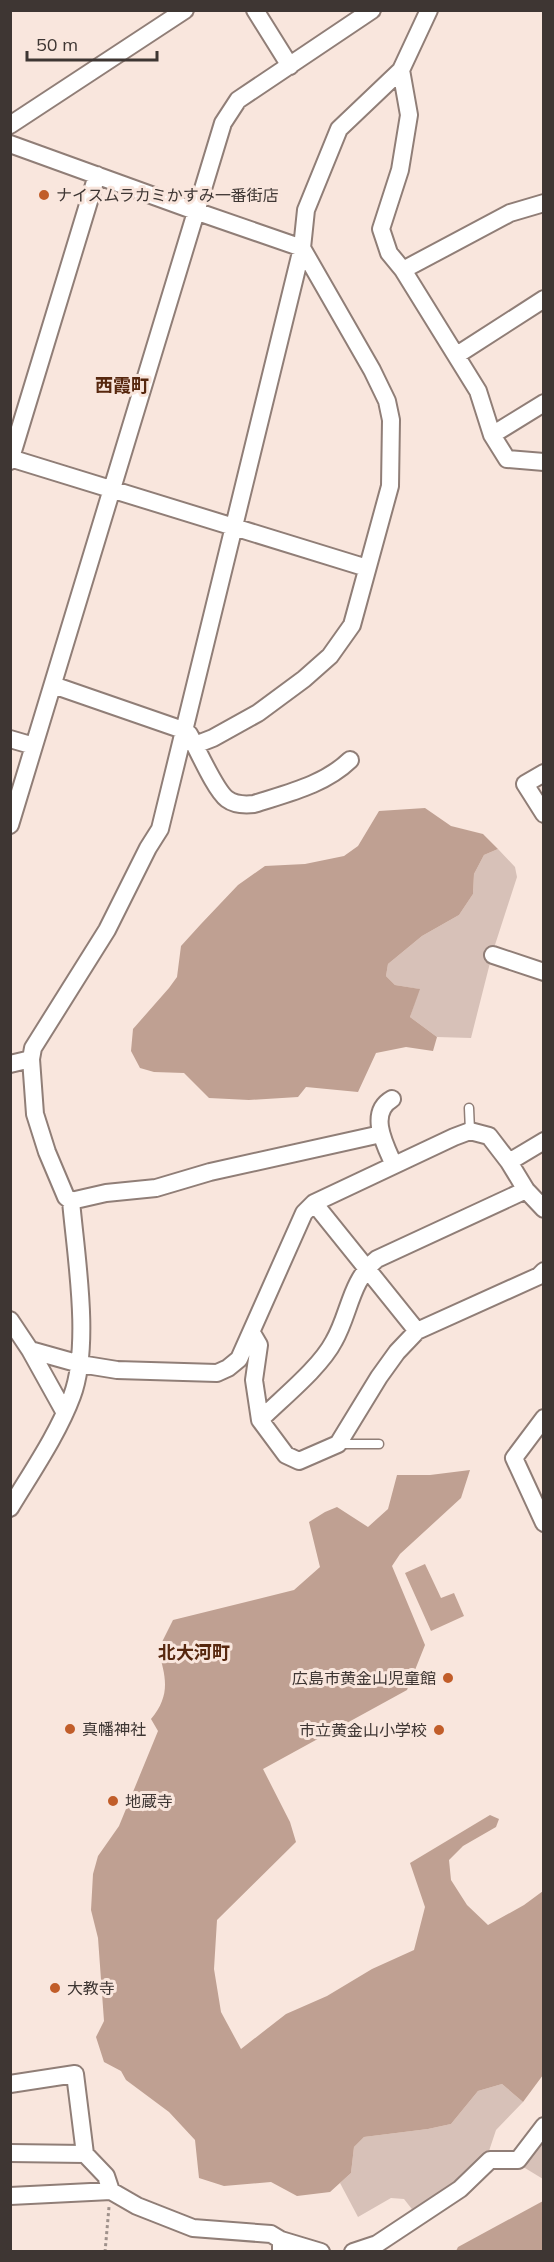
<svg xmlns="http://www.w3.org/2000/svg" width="554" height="2262" font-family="Mulish,'Noto Sans JP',sans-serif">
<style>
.green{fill:#d7c1b8}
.forest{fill:#bfa092}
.water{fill:#c2a395}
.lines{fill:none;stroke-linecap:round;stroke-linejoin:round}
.service-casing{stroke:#907e77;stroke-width:11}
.minor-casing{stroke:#907e77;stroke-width:20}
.path{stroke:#9f918b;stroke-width:3;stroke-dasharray:3 3;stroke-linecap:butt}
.service{stroke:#fff;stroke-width:8}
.minor{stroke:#fff;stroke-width:16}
.poi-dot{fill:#c15d29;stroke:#f9e6dd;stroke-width:2}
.labels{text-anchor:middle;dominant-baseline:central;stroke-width:6;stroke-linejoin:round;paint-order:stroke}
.poi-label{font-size:16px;fill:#3e3633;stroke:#f9e6dd;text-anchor:start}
.neighbourhood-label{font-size:18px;font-weight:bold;fill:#57270e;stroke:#f9e6dd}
</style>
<rect width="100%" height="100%" fill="#f9e6dd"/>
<path class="green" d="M498 849 515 867 517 877 493 951 471 1038 437 1037 410 1017 419 989 395 985 386 976 388 964 422 936 459 915 473 894 474 874 484 855Z
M502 2084 523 2102 496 2130 487 2157 458 2185 415 2213 404 2199 391 2198 358 2217 340 2183 351 2173 354 2147 364 2137 428 2129 451 2124 478 2091Z
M543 2134V2179L520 2165Z"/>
<path class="forest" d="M425 808 451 826 483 834 498 849 484 855 474 874 473 894 459 915 422 936 388 964 386 976 395 985 420 989 410 1017 437 1037 433 1051 406 1047 376 1053 358 1092 306 1087 298 1097 249 1100 209 1098 184 1073 154 1072 140 1068 131 1051 133 1029 169 988 177 977 181 946 201 924 238 885 265 866 305 864 344 856 358 846 379 811Z
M470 1470 461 1498 400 1554 392 1566 425 1645 407 1690 263 1769 290 1822 296 1842 217 1920 214 1969 221 2012 241 2049 286 2014 327 1996 372 1969 414 1950 425 1907 410 1863 490 1815 499 1819 496 1827 463 1846 449 1860 451 1880 467 1905 488 1925 524 1905 543 1891V2075L523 2102 502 2084 478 2091 451 2124 428 2129 364 2137 354 2147 351 2173 330 2192 297 2196 271 2182 224 2186 199 2178 195 2140 169 2112 126 2080 121 2071 104 2062 96 2037 104 2021 98 1938 91 1910 93 1874 98 1856 119 1826 158 1731 151 1719C171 1695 166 1677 158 1650L173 1620 294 1590 320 1567 309 1522 325 1512 337 1507 368 1527 388 1509 397 1475H430Z
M543 2201V2251H456L458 2247Z"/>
<path class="water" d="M425 1564 441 1598 454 1593 464 1616 431 1631 405 1573Z"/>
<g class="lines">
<defs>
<path id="service" d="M469 1108 470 1131
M339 1444H379"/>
<path id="minor" d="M255 10 290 66
M401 70 409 115 400 170 381 229 389 253 403 270 478 391 492 435 507 459 544 462
M10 125 185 10
M10 144 198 212 302 248 372 370 387 401 391 420 390 486 352 625 330 656 304 679 258 713 213 738 195 745
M403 270 510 213 544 203
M457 355 544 299
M492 435 544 403
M10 458 367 568
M10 461 97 175
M53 685 183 730 189 734C197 748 215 790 227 799 235 805 245 805 254 804 288 793 324 785 350 760
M10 739 34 746
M544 773 525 784 544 814
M10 825 223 123 238 100 372 10
M493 955 544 972
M10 1064 31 1059 33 1048 107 930 148 848 160 829 302 248 306 210 339 129 401 70 429 10
M392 1099C367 1113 386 1147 394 1165
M509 1162 544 1141
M71 1201 106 1193 156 1188 210 1172 381 1134
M314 1203 417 1331
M10 1320 30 1350 65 1413
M252 1333 259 1345 254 1380 260 1420 286 1455 299 1461 338 1444 379 1377 397 1352 417 1331 539 1276 544 1271
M30 1350 80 1364 117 1370 217 1373 228 1368 239 1359 304 1213 314 1203 454 1137 470 1131 489 1136 509 1162 526 1190 544 1209
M544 1418 514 1458 544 1523
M260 1420C282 1398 320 1368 334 1341 350 1313 350 1281 377 1259L526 1190
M10 1508C31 1473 58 1434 72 1396 91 1345 76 1257 71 1201L66 1197 47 1152 35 1114 31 1059
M10 2084 75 2074 85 2154
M10 2153 85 2154 106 2176 111 2191
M10 2196 111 2191 137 2206 193 2228 271 2234 281 2240V2252
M281 2240 321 2252
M353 2252 377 2244 460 2189 490 2160H518L544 2126"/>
</defs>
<use href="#service" class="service-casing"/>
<use href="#minor" class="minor-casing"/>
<path class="path" d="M105 2252 109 2207"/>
<use href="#service" class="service"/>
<use href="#minor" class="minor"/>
</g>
<g class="poi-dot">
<circle cx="44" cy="195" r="6"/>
<circle cx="448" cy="1678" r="6"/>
<circle cx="70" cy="1729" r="6"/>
<circle cx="439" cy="1730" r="6"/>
<circle cx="113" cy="1801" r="6"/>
<circle cx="55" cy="1988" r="6"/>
</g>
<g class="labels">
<g class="poi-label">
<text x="56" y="195">ナイスムラカミかすみ一番街店</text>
<text x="436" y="1678" text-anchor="end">広島市黄金山児童館</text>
<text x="82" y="1729">真幡神社</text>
<text x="427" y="1730" text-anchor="end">市立黄金山小学校</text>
<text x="125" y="1801">地蔵寺</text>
<text x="67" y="1988">大教寺</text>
</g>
<g class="neighbourhood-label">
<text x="122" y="385">西霞町</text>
<text x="194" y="1652">北大河町</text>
</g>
</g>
<rect width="554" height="2262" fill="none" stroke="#3e3633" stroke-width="24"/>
<path d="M27 51v9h130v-9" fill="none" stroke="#3e3633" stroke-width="3"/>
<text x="36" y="51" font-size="18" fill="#3e3633" stroke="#f9e6dd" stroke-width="4.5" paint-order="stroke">50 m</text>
</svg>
